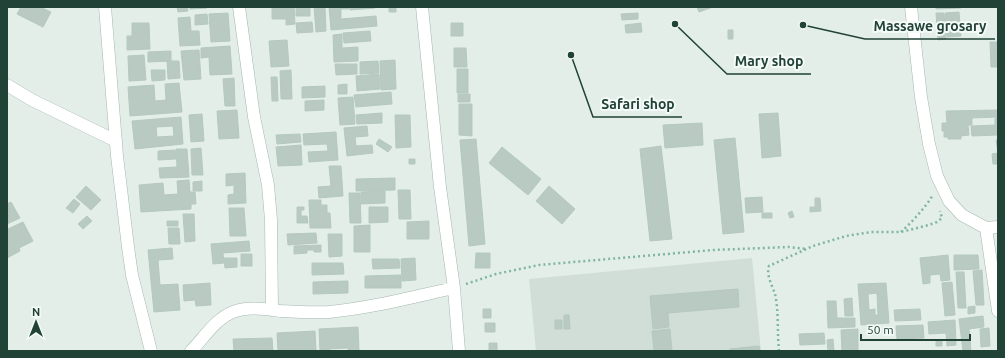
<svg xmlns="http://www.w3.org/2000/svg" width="1005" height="358" font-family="Ubuntu,sans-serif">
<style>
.built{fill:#d1ded8}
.building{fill:#b8cac2;stroke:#b5c9c0;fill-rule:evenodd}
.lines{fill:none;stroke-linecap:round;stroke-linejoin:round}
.minor-casing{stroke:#a5b7b0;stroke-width:13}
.path{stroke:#80b5a2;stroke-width:2.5;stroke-dasharray:2 3;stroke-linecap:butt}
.minor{stroke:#fff;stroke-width:12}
.leader{fill:none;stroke:#214237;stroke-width:1.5}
.callout-dot{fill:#214237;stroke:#f4faf7;stroke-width:1.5}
.callout-label{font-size:14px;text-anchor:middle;font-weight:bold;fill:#214237;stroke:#f4faf7;stroke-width:4;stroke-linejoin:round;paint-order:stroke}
</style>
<rect width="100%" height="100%" fill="#e3eee9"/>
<path class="built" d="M752 258 761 351H536L529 279Z"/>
<path class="building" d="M21 7H40L51 12 43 27 17 14Z
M177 7H187L188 11 178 12Z
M190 7H207V8L190 9Z
M294 7 295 24 286 25V19H272V8Z
M296 7H310V16H296Z
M314 7H325L326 31 316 32Z
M329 7H348L349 9H341V19L376 16 377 26 331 30Z
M350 7H375V8L350 10Z
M389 7H396V12H389Z
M697 7H713L699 12Z
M936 7H961V8L936 9Z
M959 12 961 36 947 37 945 13Z
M228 13 230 41 211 42 209 14Z
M638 13V19L622 20 621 14Z
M936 13H944L946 39 938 40Z
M207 14 208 24 195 25V15Z
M190 17 191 31H199L200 45 180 46 178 18Z
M312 22 313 32 297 33 296 23Z
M132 23H149L150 49 127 50V36H132Z
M451 23H463V36H451Z
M641 23 642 32 626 33 625 25Z
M728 30H733V39H728Z
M370 31 371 41 344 43 343 33Z
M342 34V48L358 47V61L334 62 333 35Z
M287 40 289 66 271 67 269 41Z
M990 42H998V67H991Z
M230 46 232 74 210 75 209 57 201 58V48Z
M454 48H466L467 67H454Z
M199 50 201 79 184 80 181 51Z
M171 51V61L148 62V52Z
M144 55 146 80 129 81 128 56Z
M395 60 396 89 381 90 380 61Z
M167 61H179L180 78 168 79Z
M378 61 379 73 360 74V62Z
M335 64H357V74L336 75Z
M457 69H468V93H457Z
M151 70H165V80L152 81Z
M291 70 292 99H281L280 71Z
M379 74 380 89 357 91 356 76Z
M271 77H277L278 101H272Z
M234 78 235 106H225L223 79Z
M179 83 182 112 130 116 128 87 154 85 155 101 166 100 165 84Z
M347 84V94H338V85Z
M325 86V97L302 98V87Z
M391 92 392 104 356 107 354 95Z
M458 94H470V102H458Z
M353 97 355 124 340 125 338 98Z
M324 100V110L305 111V101Z
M459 104H472V136L459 135Z
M237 110 239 138 219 139 217 111Z
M998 110V117L972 118V125H968L969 135 961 136V139H948V137H944V131H942V123H947L946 111Z
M382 113V123L357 124 356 115Z
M778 113 781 156 762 158 759 114Z
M202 114 204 141 191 142 189 115Z
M395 115H410L411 147 396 148Z
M181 117 183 144 135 149 132 121ZM173 126 174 136 157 137 156 127Z
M995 118H998V135L972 136 971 126 995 125Z
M702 123 703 145 665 148 663 125Z
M367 126 368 136 355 137 356 146 372 145 373 153 347 156 344 128Z
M336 132 338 160 309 162 308 152 328 151 327 144 304 145 303 134Z
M300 134 301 142 277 144 276 135Z
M735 138 744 232 723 234 714 140Z
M379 139 392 147 388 152 376 144Z
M476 139 485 244 469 246 460 140Z
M996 140H998V164H993L992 154 998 153Z
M301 145 302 165 278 166 276 147Z
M661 146 672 239 650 241 640 149Z
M502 147 541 179 528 195 489 163Z
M201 148 203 175H192L191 149Z
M176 149H187L189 177 160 178 159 168 177 167Z
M175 150 176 159 158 160V151Z
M409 159H415V164H409Z
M329 166H341L343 196 319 198 318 187 331 186Z
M245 173 246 203 228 204V195L234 194V185L226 186V174Z
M395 178V190L356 191V179Z
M189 180 190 192H195L196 204H191V209L141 212 139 185 163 183 164 195 178 194 177 181Z
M202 181V191H193V182Z
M86 186 101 200 91 210 76 197Z
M549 186 575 209 562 224 536 201Z
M398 190H410L411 219H399Z
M385 191V203L361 204V192Z
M349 193H360L361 223H350Z
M762 197 763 212 746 213 745 198Z
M815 198H820L821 211 810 212V207H815Z
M74 199 80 204 73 213 66 208Z
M309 200H321V205H327V213H330L331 228H310Z
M11 202 20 218 7 224V204Z
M297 207H304V210H301V216H307L308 223H297Z
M369 207H388V222L369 223Z
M229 208H244L246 236H230Z
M792 211 794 217 790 218 788 213Z
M762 213H772V218H762Z
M183 214H194L195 241 185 242Z
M87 216 92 221 83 229 78 224Z
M167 221H178V226H167Z
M429 221V239H407V222Z
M23 222 33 241 19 248 20 251 7 258V228L8 229Z
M370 225V252H354V226Z
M168 228H179L180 244H169Z
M316 233 317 243 288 245 287 234Z
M328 234H342V256L329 257Z
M249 241 250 251 223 253 224 263 213 264 211 244Z
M321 245V252H314V250H307V253L294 254V246Z
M172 248 173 259 158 260 160 285 178 284 180 310 154 312 148 250Z
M476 253H490V268H475Z
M241 254H252V266H241Z
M948 255 950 280 941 281 940 274 930 275V283L923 284 920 258Z
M954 255H978L979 269 954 270Z
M224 258H237V267L225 268Z
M415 258 416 280 402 281 401 259Z
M372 259H399L400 268 373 269Z
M312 263H343L344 274 312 275Z
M982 270 984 305H976L973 271Z
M956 272H964L966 308H958Z
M401 275V288H365V276Z
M348 281V293L313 294V282Z
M952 282 955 315 945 316 942 283Z
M210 283 211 305 196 306 195 300 184 301 183 285Z
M886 283 889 323 861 325 858 284ZM877 293 878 315H875V309L869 310 868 294Z
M738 289 739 307 668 313 669 327 653 329 650 296Z
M852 298 853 316H845L844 299Z
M827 301H836L837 318H855V327L828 328Z
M975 306V313L968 314V307Z
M483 309H491V318H483Z
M920 309 921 320 895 321 894 310Z
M564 315H569L570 329H564Z
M983 316 984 327 969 329 971 351H963L959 319Z
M555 320H562V329H555Z
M955 320 956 345 947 346 946 333 929 334 928 322Z
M485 323H495V332H485Z
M923 325 924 338 897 339 896 326Z
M358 327 359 351H348V348L329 349 330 351H320L319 329Z
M989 328 990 346 981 347 980 329Z
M670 329 672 351H654L652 331Z
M858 329V351H842L841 330Z
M315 331 316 351H278L277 333Z
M824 333 825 344 800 345 799 334Z
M272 338 273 351H234L233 339Z
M833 339 834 351H828L827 340Z
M942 340V346H936V341Z
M489 343H497V351H489Z
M759 346 760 351H730V349Z"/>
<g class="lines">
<defs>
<path id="minor" d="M105 7 117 156 128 247 132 275 151 351
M239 7 254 117 268 185 271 220 272 310
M422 7 440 187 454 288 459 351
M911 7 921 97 929 144 937 176 949 201 962 215 986 228 998 227
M7 85 32 100 116 141
M986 228 998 311
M191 351C204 338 215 319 233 312 247 306 266 309 281 311 297 312 313 313 329 312 371 308 413 297 454 288"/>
</defs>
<use href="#minor" class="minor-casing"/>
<path class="path" d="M901 232C913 221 924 209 933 195
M466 284 496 274 539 265 713 250 789 247 806 249
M779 351C777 332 779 312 775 294 772 285 766 275 769 266L813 246 846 236 871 232H901L929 225 937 222 942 218 940 211"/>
<use href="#minor" class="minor"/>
</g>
<path class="leader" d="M803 25L865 39H995M675 24L727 74H811M571 55L593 117H682"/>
<g class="callout-dot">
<circle cx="803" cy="25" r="4"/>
<circle cx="675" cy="24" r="4"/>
<circle cx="571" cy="55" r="4"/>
</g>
<g class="callout-label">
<text x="930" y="31">Massawe grosary</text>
<text x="769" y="66">Mary shop</text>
<text x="638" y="109">Safari shop</text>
</g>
<rect width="1005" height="358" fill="none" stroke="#214237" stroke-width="16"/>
<g transform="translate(36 322)" stroke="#f4faf7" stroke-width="3" paint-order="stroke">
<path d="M0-3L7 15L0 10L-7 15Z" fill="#214237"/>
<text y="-6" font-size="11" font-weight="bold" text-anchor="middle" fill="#214237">N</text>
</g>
<path d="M861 334v6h109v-6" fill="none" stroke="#214237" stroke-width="2"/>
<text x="867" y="334" font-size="12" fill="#214237" stroke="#f4faf7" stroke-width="3" paint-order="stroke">50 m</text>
</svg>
